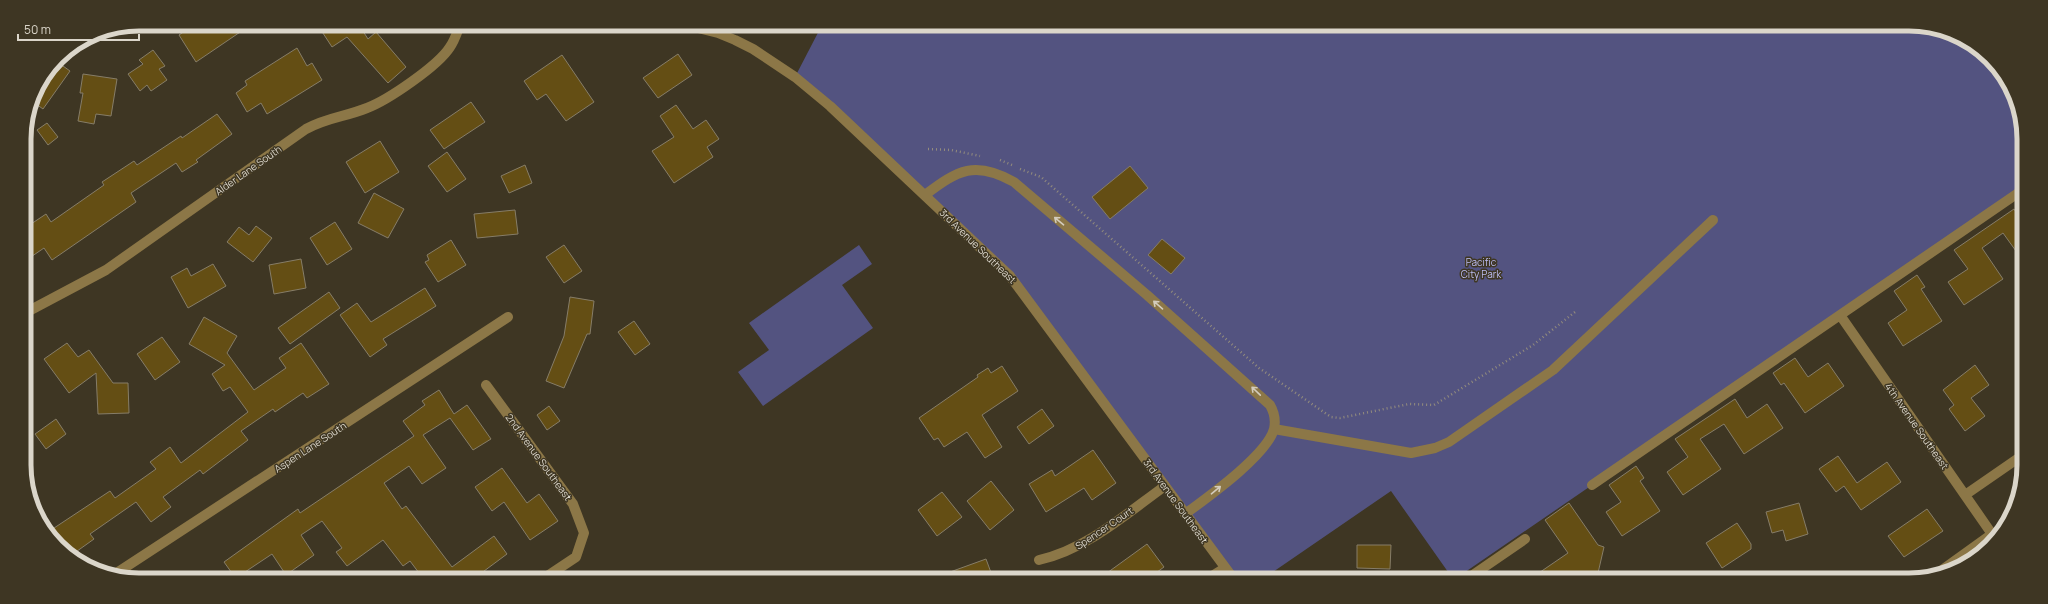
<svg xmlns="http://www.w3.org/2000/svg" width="2048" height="604" font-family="Manrope,sans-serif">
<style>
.green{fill:#535380}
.building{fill:#644e14;stroke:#867d68}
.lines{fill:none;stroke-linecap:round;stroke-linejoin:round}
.path{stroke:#938c7d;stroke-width:2.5;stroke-dasharray:1 3;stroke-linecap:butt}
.minor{stroke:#8c7747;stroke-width:10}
.oneway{stroke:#d3ccbd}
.labels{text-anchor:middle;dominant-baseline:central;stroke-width:3;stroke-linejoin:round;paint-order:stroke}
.street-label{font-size:10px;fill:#dbd6ca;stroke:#3e3623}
.park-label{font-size:10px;fill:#bcbdf3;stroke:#3e3623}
.rim{fill:none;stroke:#dbd6ca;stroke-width:5}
</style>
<rect width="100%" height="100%" fill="#3e3623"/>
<path class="green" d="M822 25 1938 28 1990 58 2022 117 2021 191 1455 579H1453L1391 491 1264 578H1233L1010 276 795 77Z
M859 245 872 264 842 285 873 328 763 406 738 372 769 350 749 323Z"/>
<path class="building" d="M195 24H252L196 62 179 35Z
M317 24H365L361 28 368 39 376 32 406 67 388 83 347 37 332 47Z
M297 48 307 66 312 63 322 80 267 114 261 103 247 112 236 93 247 85 245 81Z
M153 50 165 66 159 69 167 80 151 91 147 85 140 91 128 74 143 64 139 60Z
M678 54 692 75 658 98 643 78Z
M562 55 594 102 566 121 546 94 537 100 524 81Z
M56 61 70 71 43 109 32 101 33 95Z
M83 74 117 79 111 116 96 114 94 124 78 121 83 93H80Z
M471 102 485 122 444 149 430 130Z
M676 105 693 129 706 120 719 139 707 147 713 157 674 183 652 151 674 137 660 116Z
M217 114 232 134 196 160 198 162 182 172 176 163 131 193 136 202 52 260 44 248 25 261V228L46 214 51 222 104 185 102 182 134 161 137 165 181 136 182 138Z
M47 123 58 137 48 145 37 130Z
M380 141 399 172 365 193 346 162Z
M447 152 466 179 447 192 428 166Z
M525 165 532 183 509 193 501 176Z
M1130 166 1148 188 1110 219 1092 197Z
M374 193 404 209 388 238 358 223Z
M2014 209 2021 220V258L2003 233 1982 248 2003 279 1964 305 1948 282 1968 269 1954 250Z
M515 210 518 234 477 238 474 214Z
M335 222 352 249 327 265 310 238Z
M256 226 272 238 253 262 227 242 239 227 249 235Z
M1162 239 1185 258 1171 274 1148 255Z
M451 240 466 265 438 282 425 262 429 260 427 255Z
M564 245 582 271 564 283 546 257Z
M301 259 306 288 274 294 269 265Z
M213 264 226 286 188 308 171 277 187 268 191 276Z
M1917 275 1925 287 1921 289 1942 321 1903 346 1888 323 1907 310 1894 291Z
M425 288 436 306 383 339 387 345 370 357 340 315 357 303 371 322Z
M329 292 340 308 290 344 278 328Z
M570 297 594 301 590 334H587L564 388 546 381 564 336Z
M204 317 237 336 227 353 254 390 286 368 279 358 301 343 329 384 307 398 303 393 275 412 273 409 241 431 248 440 203 474 200 470 163 497 171 507 151 522 136 502 90 534 94 539 73 554 53 541 48 532 110 491 115 498 156 469 150 462 170 447 181 463 248 412 230 387 223 391 212 374 225 365 189 344Z
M634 321 650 344 635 355 618 332Z
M162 337 180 362 155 380 137 354Z
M67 343 78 357 89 350 113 383H128L129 413 98 414 96 373 69 393 44 359Z
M1795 358 1808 377 1828 363 1844 386 1805 413 1784 383 1781 385 1773 373Z
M1975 365 1989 385 1971 398 1985 416 1965 431 1949 409 1954 405 1943 390Z
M1002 366 1018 391 982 415 1002 447 985 458 967 432 944 447 938 438 934 440 919 418 978 377 977 375 988 368 991 373Z
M439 390 454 414 467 405 491 439 473 450 450 418 423 435 446 468 422 484 409 466 384 483 402 509 406 506 452 567 494 536 507 554 476 577H422L410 561 403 566 383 540 347 566 336 552 342 548 322 521 301 535 314 555 286 575 272 554 239 576H234L224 562 298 509 300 513 414 436 403 421 425 405 422 401Z
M1735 399 1747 418 1767 404 1783 428 1744 454 1724 424 1700 439 1721 469 1683 495 1667 472 1688 457 1675 439Z
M549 406 560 421 547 430 537 415Z
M1042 409 1054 426 1029 444 1017 427Z
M56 419 66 434 46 449 35 434Z
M1093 450 1116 483 1092 500 1084 488 1046 512 1029 484 1052 470 1055 476Z
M1838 456 1857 483 1887 462 1901 482 1861 510 1844 486 1836 492 1819 469Z
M1636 466 1644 478 1640 481 1660 511 1622 536 1606 512 1621 502 1609 485Z
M502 468 527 503 539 494 558 521 530 540 504 502 492 511 475 487Z
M991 481 1014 510 990 530 967 501Z
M942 492 962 517 937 536 918 510Z
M1569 503 1598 545 1604 547 1598 573 1593 572 1582 579H1530L1568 553 1545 520Z
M1799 503 1808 534 1786 541 1783 530 1772 533 1766 512Z
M1927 509 1943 531 1904 557 1888 536Z
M1737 523 1751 544V549L1722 568 1706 543Z
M1147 544 1164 567 1149 578H1100Z
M1357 545H1391L1390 569 1357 568Z
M986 559 993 578H940L939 576Z"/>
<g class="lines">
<path class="path" d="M928 149 951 150 980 156
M1000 160 1012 165
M1020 169 1041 177 1259 368 1331 417 1340 418 1409 404 1434 405 1533 345 1575 312"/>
<path class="minor" d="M686 25 718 33 735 40 753 49 795 77 830 106 1010 276 1233 578
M94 34 115 29
M925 195C958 170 975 160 1014 182L1147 295 1270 405C1274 412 1276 420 1274 429 1267 455 1208 497 1185 514
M25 313 106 270 306 129C328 117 345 117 367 108 388 100 438 66 450 47 455 40 457 32 460 25
M1840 315 1994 537
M486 385 573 504 584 533 576 557 546 577
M1274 429 1411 453 1435 448 1449 442 1553 370 1713 220
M1592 485 2021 191
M1965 495 2020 457
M1039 560C1087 549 1126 514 1165 486
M1935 575 1992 534
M112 576 508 317
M1209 578 1225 568
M1467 579 1525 539
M1769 579 1797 577 1827 580"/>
</g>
<defs><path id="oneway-shaft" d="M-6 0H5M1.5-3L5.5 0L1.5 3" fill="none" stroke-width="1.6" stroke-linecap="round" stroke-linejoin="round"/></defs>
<g class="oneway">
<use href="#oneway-shaft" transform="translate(1059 221) rotate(-140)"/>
<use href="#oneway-shaft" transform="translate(1158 305) rotate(-139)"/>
<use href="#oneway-shaft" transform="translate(1256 391) rotate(-136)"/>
<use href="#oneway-shaft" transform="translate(1216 490) rotate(-40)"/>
</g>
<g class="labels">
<g class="street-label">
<text transform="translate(248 170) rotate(-35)">Alder Lane South</text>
<text transform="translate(978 246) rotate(44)">3rd Avenue Southeast</text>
<text transform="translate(1917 426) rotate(55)">4th Avenue Southeast</text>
<text transform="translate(310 447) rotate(-33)">Aspen Lane South</text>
<text transform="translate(539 457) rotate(54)">2nd Avenue Southeast</text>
<text transform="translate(1176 501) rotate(54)">3rd Avenue Southeast</text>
<text transform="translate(1104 528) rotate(-34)">Spencer Court</text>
</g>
<g class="park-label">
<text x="1481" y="262">Pacific<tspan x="1481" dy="12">City Park</tspan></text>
</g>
</g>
<path d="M0 0H2048V604H0ZM139 31H1909A108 108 0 0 1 2017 139V465A108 108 0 0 1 1909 573H139A108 108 0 0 1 31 465V139A108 108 0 0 1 139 31Z" fill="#3e3623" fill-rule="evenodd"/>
<path class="rim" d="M139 31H1909A108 108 0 0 1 2017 139V465A108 108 0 0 1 1909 573H139A108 108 0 0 1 31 465V139A108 108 0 0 1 139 31Z"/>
<path d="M18 34v6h121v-6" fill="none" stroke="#dbd6ca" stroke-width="2"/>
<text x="24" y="34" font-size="12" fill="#dbd6ca" stroke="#3e3623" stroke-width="3" paint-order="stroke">50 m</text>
</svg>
